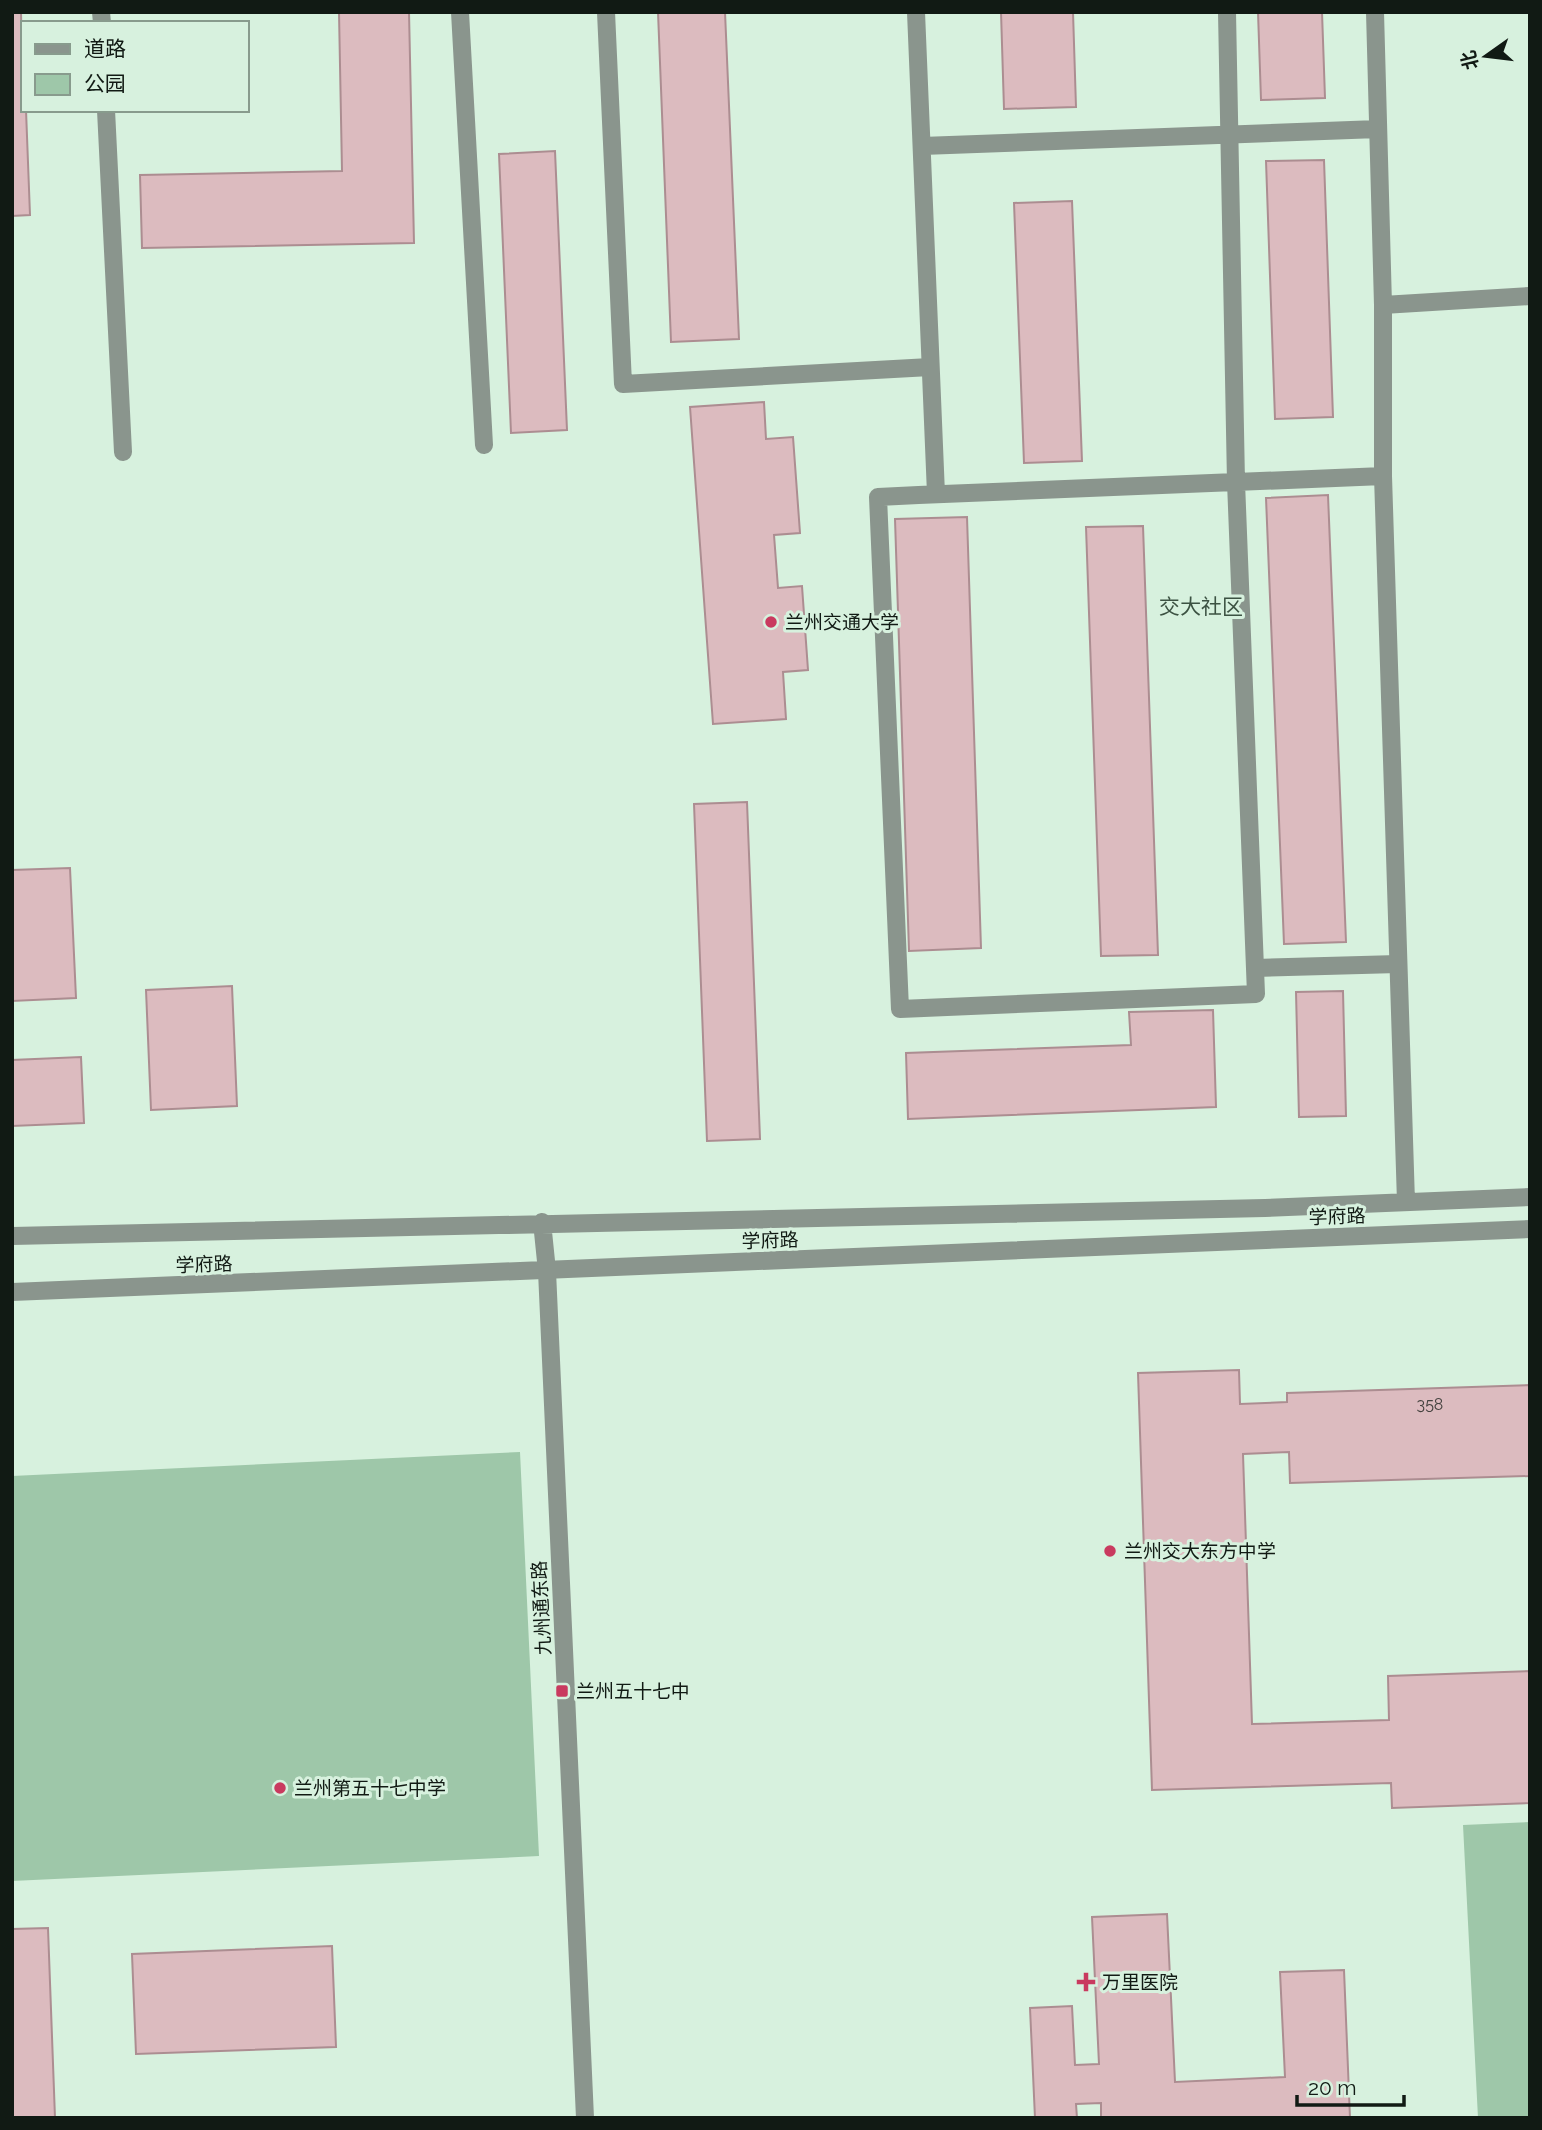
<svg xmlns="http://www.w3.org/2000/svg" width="1542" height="2130" font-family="Raleway,'Noto Sans SC',sans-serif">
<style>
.green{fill:#9ec7a9}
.building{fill:#dcbbbf;stroke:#ac8d91;stroke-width:2}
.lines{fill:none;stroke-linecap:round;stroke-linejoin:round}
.minor{stroke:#8a958d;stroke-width:18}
.poi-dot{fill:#c93a5f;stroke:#d7f1de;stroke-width:2.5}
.labels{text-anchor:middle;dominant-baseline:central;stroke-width:6;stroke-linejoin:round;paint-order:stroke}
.number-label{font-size:16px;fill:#44423f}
.poi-label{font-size:19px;fill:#111a14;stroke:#d7f1de;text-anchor:start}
.street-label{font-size:19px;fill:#111a14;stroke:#d7f1de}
.neighbourhood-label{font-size:21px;fill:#3c5242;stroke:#d7f1de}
</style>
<rect width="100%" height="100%" fill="#d7f1de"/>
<path class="green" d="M520 1452 539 1856 12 1881V1476Z
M1530 1822V2118H1478L1463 1825Z"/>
<path class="building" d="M12 12H21L23 110H26L30 215 12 216Z
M339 12H409L414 243 142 248 140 175 342 171Z
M658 12H725L739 339 671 342Z
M1001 12H1073L1076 107 1004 109Z
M1258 12H1322L1325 98 1261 100Z
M555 151 567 430 511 433 499 154Z
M1324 160 1333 417 1275 419 1266 161Z
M1072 201 1082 461 1024 463 1014 203Z
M764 402 766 439 793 437 800 533 774 535 778 588 802 586 808 670 783 672 786 719 713 724 690 407Z
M1328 495 1346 942 1284 944 1266 498Z
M967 517 981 948 909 951 895 519Z
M1143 526 1158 955 1101 956 1086 527Z
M747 802 760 1139 707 1141 694 804Z
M70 868 76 998 12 1001V870Z
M232 986 237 1106 151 1110 146 990Z
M1343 991 1346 1116 1299 1117 1296 992Z
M1213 1010 1216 1107 908 1119 906 1053 1131 1045 1129 1012Z
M81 1057 84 1123 12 1126V1060Z
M1239 1370 1240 1404 1287 1402V1393L1530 1385V1476L1290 1483 1289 1452 1243 1454 1252 1724 1389 1720 1388 1676 1530 1671V1803L1392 1808 1391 1783 1152 1790 1138 1373Z
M1167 1914 1175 2082 1285 2077 1280 1972 1344 1970 1350 2118H1101V2103L1076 2104 1077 2118H1035L1030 2008 1072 2006 1075 2065 1099 2064 1092 1917Z
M48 1928 55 2118H12V1929Z
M332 1946 336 2047 136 2054 132 1954Z"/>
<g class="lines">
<path class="minor" d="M101 12 102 23
M460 12 484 445
M606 12 623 384 930 367
M916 12 936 494
M1227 12 1236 482 1256 994 900 1009 878 497C1046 489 1214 483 1383 476
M1375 12 1383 305V476L1406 1202
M106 110 123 452
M922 146 1378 129
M1383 305 1530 296
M1255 968 1398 964
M542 1222 547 1271 585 2118
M12 1236 1265 1208 1530 1197
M12 1292 1530 1229"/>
</g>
<g class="poi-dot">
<circle cx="771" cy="622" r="7"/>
<circle cx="1110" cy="1551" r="7"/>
<rect x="555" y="1684" width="14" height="14" rx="3.5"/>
<circle cx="280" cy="1788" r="7"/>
<path d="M1082.5 1971.5h7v7h7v7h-7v7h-7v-7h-7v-7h7z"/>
</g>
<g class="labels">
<g class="number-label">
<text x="1430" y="1404">358</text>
</g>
<g class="poi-label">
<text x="785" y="622">兰州交通大学</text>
<text x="1124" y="1551">兰州交大东方中学</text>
<text x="576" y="1691">兰州五十七中</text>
<text x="294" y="1788">兰州第五十七中学</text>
<text x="1102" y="1982">万里医院</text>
</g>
<g class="street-label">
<text transform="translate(1337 1216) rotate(-2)">学府路</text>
<text transform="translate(770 1240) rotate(-2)">学府路</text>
<text transform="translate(204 1264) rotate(-2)">学府路</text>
<text transform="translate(541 1608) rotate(-93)">九州通东路</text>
</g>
<g class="neighbourhood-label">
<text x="1201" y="606">交大社区</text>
</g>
</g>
<rect width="1542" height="2130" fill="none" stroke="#111a14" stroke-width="28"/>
<rect x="21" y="21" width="228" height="91" fill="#d7f1de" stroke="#889b8d" stroke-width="2"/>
<rect x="35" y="44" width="35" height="10" fill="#8a958d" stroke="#889b8d" stroke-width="2"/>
<text x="84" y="56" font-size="21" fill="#111a14">道路</text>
<rect x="35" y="74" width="35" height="21" fill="#9ec7a9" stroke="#889b8d" stroke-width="2"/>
<text x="84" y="91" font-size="21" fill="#111a14">公园</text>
<g transform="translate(1486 56) rotate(256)" stroke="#d7f1de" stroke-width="5" paint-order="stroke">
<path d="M0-5L12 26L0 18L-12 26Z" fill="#111a14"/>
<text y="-10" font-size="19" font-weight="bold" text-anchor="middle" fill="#111a14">北</text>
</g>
<path d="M1297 2095v10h107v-10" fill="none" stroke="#111a14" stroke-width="3.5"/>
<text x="1308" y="2095" font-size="21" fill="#111a14" stroke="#d7f1de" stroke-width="5" paint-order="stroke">20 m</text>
</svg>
